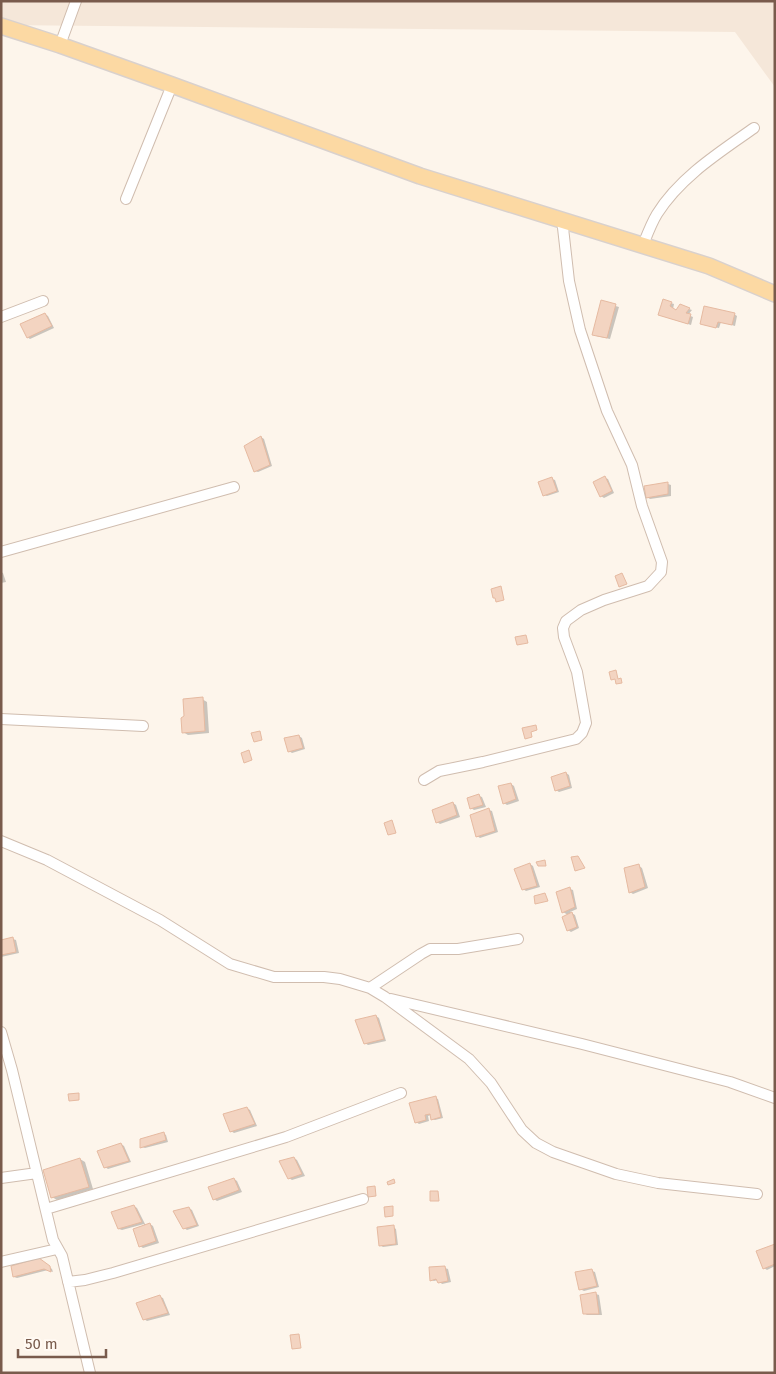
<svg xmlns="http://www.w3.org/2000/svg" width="776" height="1374" font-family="'Fira Sans',sans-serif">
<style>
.residential{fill:#f5e7d9}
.shadow{fill:#0003}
.building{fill:#f3d4c1;stroke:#e6baa1}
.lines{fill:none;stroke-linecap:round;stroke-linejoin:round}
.minor-casing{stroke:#d0bdaf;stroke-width:12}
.primary-casing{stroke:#d9d1cd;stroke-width:18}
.minor{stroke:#fff;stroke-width:10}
.primary{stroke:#fcd9a3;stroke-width:15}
</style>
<rect width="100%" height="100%" fill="#fdf5eb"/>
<path class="residential" d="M1 1H775V87L735 32 1 25Z"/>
<path class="shadow" d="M602 302 619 307 610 339 596 336Z
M671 303 674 304 673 309 677 312 689 309 692 310 688 315 693 317 691 325 659 315Z
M45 314 48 316 54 328 30 339 27 337Z
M734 314 737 316 735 326 721 322 719 328 704 325Z
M261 437 264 439 272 466 258 472 255 471Z
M605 478 608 479 614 493 604 498 601 496Z
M552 479 555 480 559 492 547 496 544 495Z
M668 484 671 485V496L650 499 647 497Z
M1 572 3 573 6 582 1 583Z
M202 699 207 702 209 733 188 735 183 732Z
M299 736 302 738 305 749 292 753 289 751Z
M566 773 569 775 572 788 559 792 556 790Z
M511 784 514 786 519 801 507 805 504 803Z
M479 796 482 797 486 807 474 810 471 808Z
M453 803 456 805 460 817 440 824 437 822Z
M489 810 492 811 498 832 480 838 477 836Z
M530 864 533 866 540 887 526 891 523 889Z
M639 866 642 868 648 888 633 894 630 892Z
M570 889 573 890 577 909 570 912 575 915 579 928 571 932 568 930V915L563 912Z
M13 939 16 940 19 953 1 957V941Z
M376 1016 379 1018 386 1041 368 1045 365 1043Z
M435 1098 438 1099 443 1118 435 1120 432 1119 431 1115 428 1116 429 1121 419 1124 416 1122Z
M247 1108 250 1110 257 1126 234 1133 231 1131Z
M163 1133 166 1135 168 1142 145 1148 142 1147Z
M121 1144 124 1146 131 1162 108 1169 105 1167Z
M294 1158 297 1160 305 1176 292 1180 289 1178Z
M80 1159 85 1162 93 1189 57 1200 52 1197Z
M234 1179 237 1181 242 1192 217 1201 214 1199Z
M134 1206 137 1208 146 1226 150 1224 153 1226 159 1243 143 1248 140 1246 144 1224 122 1230 119 1229Z
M189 1208 192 1210 199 1226 187 1230 184 1228Z
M393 1227 396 1229 398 1245 383 1247 380 1245Z
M775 1245V1266L767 1270 764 1268Z
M42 1261 52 1269 53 1272 48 1270 17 1278 14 1277Z
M445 1268 448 1269 451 1282 442 1284 438 1280 434 1281 431 1280Z
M592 1271 595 1272 599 1287 584 1291 580 1289Z
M596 1294 599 1295 602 1315H587L584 1313Z
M160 1297 163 1298 170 1315 147 1321 144 1319Z"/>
<path class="building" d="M663 299 672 302 670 306 676 310 680 304 690 308 686 313 691 314 688 324 658 315Z
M601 300 616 304 607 338 592 335Z
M704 306 735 313 732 325 718 322 716 328 700 324Z
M45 313 52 326 27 338 20 324Z
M261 436 270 465 254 472 244 446Z
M605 476 612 491 600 497 593 482Z
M552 477 557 491 543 496 538 482Z
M668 482V494L646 498 644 486Z
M622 573 627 584 619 587 615 576Z
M501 586 504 600 496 602 495 598H493L491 589Z
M526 635 528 643 517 645 515 637Z
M616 670 618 679 621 678 622 683 616 684 615 679 611 680 609 672Z
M203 697 205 731 182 733 181 718 184 716 183 699Z
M536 725 537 730 531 732 532 737 525 739 522 728Z
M260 731 262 740 254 742 251 733Z
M299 735 303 748 288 752 284 738Z
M249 750 252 760 244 763 241 753Z
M566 772 570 786 555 791 551 777Z
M511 783 516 799 503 804 498 786Z
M479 794 483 805 470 809 467 798Z
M453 802 457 815 436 823 432 810Z
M489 808 495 831 476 837 470 815Z
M392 820 396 833 388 835 384 823Z
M578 856 585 868 575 871 571 857Z
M545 860 546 866H538L536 862Z
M530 863 537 886 522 890 514 869Z
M639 864 645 887 629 893 624 868Z
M570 887 575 907 562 913 556 892Z
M545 893 548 901 535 904 534 896Z
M572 912 577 927 567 931 562 917Z
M13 937 16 952 1 955V940Z
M376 1015 384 1039 364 1044 355 1020Z
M79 1093V1100L69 1101 68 1094Z
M436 1096 441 1117 431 1120 430 1114 425 1115 426 1120 415 1123 409 1103Z
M247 1107 255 1124 230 1132 223 1114Z
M164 1132 166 1140 140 1148V1139Z
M121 1143 129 1161 104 1168 97 1151Z
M294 1157 302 1174 288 1179 279 1161Z
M80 1158 89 1187 51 1198 43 1170Z
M234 1178 239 1190 213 1200 208 1187Z
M394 1179 395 1183 388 1185 387 1182Z
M375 1186 376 1196 368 1197 367 1187Z
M430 1191H438L439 1201H430Z
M134 1205 142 1222 118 1229 111 1212Z
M393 1206V1216L385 1217 384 1207Z
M189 1207 197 1225 183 1229 173 1211Z
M150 1223 156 1241 139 1247 133 1229Z
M394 1225 396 1244 379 1246 377 1227Z
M775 1244V1264L763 1269 756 1251Z
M39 1258 50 1266 51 1272 44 1269 13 1277 11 1266Z
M445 1266 448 1281 438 1283 436 1279 430 1281 429 1267Z
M592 1269 597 1286 579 1290 575 1272Z
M596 1292 599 1314H583L580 1295Z
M160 1295 168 1313 143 1320 136 1303Z
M299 1334 301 1348 292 1349 290 1335Z"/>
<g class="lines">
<defs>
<path id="minor" d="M60 45 76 1
M126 199 172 85
M643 245C647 235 651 224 657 214 680 177 720 152 754 128
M1 317 43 301
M1 552 234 487
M1 719 143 726
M424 780 439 771 483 762 576 739 582 733 586 723 577 672 564 637 563 628 566 621 581 610 604 600 648 586 661 572 662 562 642 506 632 465 607 411 580 330 569 281 562 219
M1 841 47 860 160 920 230 964 274 977H324L340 979 370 988 385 997 469 1059 491 1083 522 1130 536 1143 553 1152 616 1174 658 1183 757 1194
M370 988 421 954 430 949H458L518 939
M391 999 582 1044 730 1082 775 1098
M1 1032 12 1070 53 1240 62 1256 90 1373
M1 1178 37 1173
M46 1209 286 1137 401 1093
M1 1262 57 1249
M68 1282 85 1280 113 1273 363 1199"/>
<path id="primary" d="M1 26 60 45 172 85 420 176 709 266 775 294"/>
</defs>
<use href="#minor" class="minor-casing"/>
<use href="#primary" class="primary-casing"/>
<use href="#minor" class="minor"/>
<use href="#primary" class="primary"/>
</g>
<rect width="776" height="1374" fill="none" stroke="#795b4c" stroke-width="5"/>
<path d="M18 1349v8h88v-8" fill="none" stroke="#795b4c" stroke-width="2.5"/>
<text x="25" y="1349" font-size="15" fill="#795b4c" stroke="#fff9f2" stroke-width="4" paint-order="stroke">50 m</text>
</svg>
